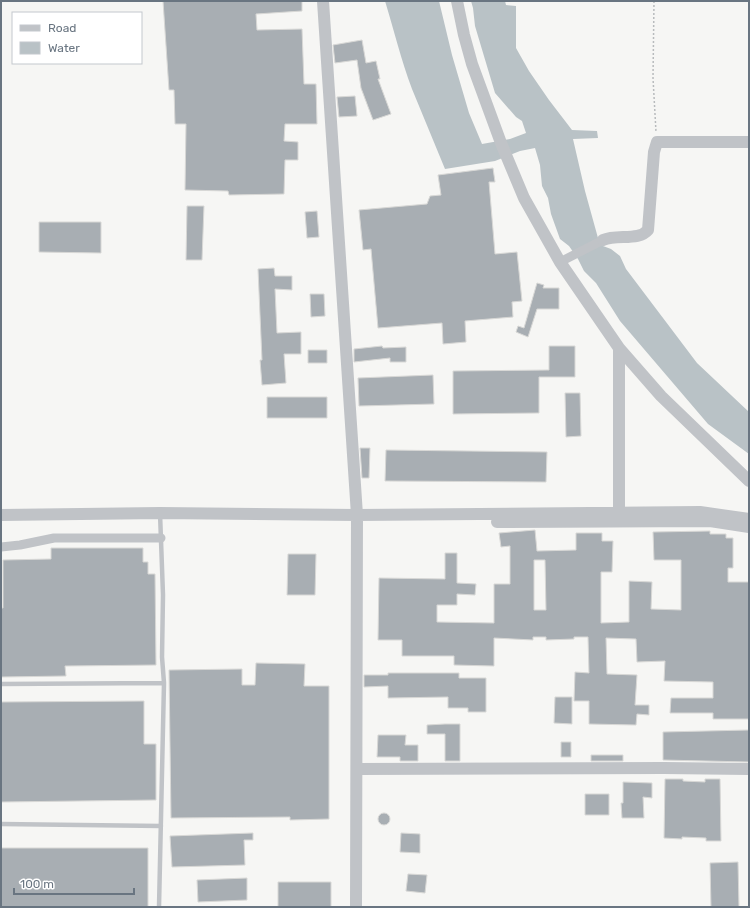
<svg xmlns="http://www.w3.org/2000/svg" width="750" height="908" font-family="Rubik,sans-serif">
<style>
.water{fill:#b9c2c6}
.building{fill:#a8aeb3;stroke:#d8d8d6;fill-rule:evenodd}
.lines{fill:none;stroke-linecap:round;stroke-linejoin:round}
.path{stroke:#b8bbbd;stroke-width:1.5;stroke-dasharray:2 2;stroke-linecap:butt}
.service{stroke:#c0c3c7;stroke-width:4.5}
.minor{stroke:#c0c3c7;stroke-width:9}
.tertiary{stroke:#c0c3c7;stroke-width:12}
</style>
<rect width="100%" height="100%" fill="#f6f6f4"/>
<path class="water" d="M385 1H439L452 55 469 113 482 144 510 139 526 133 522 121 516 117 495 93 475 26 473 8 471 1H505L506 5 516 6V48L529 71 549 100 572 130 597 131 598 138 573 139 585 191 598 238 603 246 611 249 620 256 626 269 697 363 749 412V454L708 424 620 321 596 283 584 271 578 259 569 246 560 239 551 214 548 198 542 186 540 165 535 148 520 151 495 161 445 169C434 142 423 116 412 89 401 60 394 30 385 1Z"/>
<path class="building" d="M163 1H302V11L256 14 257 30 302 29 304 84H316L317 124H285L284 141 298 142V160H285L284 194 229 195 228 191 185 190 186 124H175L174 90H169Z
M362 40 366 63 376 61 380 79H378L391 114 373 120 361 88 357 60 335 63 333 45Z
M355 96 357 116 339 117 337 97Z
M493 168 495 182H489L495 254 517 252 522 301 512 302 513 317 465 321 466 342 443 344 442 323 378 328 371 249 363 250 359 210 427 204 430 196 441 195 438 175Z
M187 206H204L202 260H186Z
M317 211 319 237 307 238 305 212Z
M39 222H101V253L39 252Z
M274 268 275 276H292V290L275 289 277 333 301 332V354H284L286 383 262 385 260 360H262L258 269Z
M537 283 544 285 543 288H559V309H537L528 337 516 332 518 326 524 328Z
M310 294H324L325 316 311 317Z
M382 346 383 348 406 347V362H390V358L354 362V349Z
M549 346H575V377H539V413L453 414V371L549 370Z
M308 350H327V363H308Z
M433 375 434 404 359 406 358 378Z
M565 393H580L581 436 566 437Z
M267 397H327V418H267Z
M360 448H370L369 478H362Z
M386 450 547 452 546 482 385 481Z
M535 530 537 551 576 550V533H602V541H613L612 572H601V623L629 622V581L652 582 651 609 681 610V560H654L653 532 710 531V534H726V538H733V568H728V582H749V719H713V713H670L671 698H713V682L664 681 665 661 637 662 636 639 606 638 607 674 637 675 635 705H649V715L637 714 636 725 589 724V701H574L575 672 589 673 588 637H574V639L546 640V637H533V640L494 638V666L454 665V656H402V640H378L379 578 445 579V553H457V583L476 584 475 595 457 594V605H437V622L494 623V584H510V546L501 547 499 533ZM534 560H545L546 610H534Z
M51 548H143V562H148V574H155L156 665 65 666 66 676 1 677V608H3V560L51 559Z
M288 554H316L315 595H287Z
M256 663 305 664 304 686H329V819L290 820V817L171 818 169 670 242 669V685H255Z
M388 673H459V678H486V712H468V708H448V697L388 698V686L364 687V675H388Z
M555 697H572V724L554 723Z
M144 701V744H156V800L1 802V702Z
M445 724H460V761H445V734H427V725Z
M749 730V762L663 760V732Z
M378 735H406L405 745H418V761H400V757H377Z
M561 742H571V757H561Z
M591 755H623V761H591Z
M665 779H683V781L705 782V779H720L721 841H706V838L682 837V839L664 838Z
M623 782 652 783V798L643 797 644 818H622L621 803H623Z
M585 794H609V815H585Z
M378 819a6 6 0 1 1 12 0a6 6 0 1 1-12 0Z
M253 833V840H244L245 865 172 867 170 836Z
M401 833 420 834V853L400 852Z
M1 848H148V907H1Z
M738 862 739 907H711L710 863Z
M408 874 427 875 425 893 406 891Z
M247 878V900L198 902 197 880Z
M278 882H331V907H278Z"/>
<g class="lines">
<path class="path" d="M654 1 653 78 656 132"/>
<path class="service" d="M1 684 164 683
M1 824 161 826
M159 907 164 683 162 657 163 595 160 513"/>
<path class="minor" d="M560 262 603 240
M1 547 20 545 54 538H161"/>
<path class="tertiary" d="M323 1 357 515 356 907
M457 1 464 35 472 64 501 143 524 198 560 262 619 348 661 396 749 481
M603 240C617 234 639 241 648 230L654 152 657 142H749
M619 512V348
M1 515 160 513 357 515 700 512 749 519
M497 522 710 521 749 527
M357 769 664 768 749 769"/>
</g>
<rect width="750" height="908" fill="none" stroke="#697581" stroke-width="4"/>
<rect x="12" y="12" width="130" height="52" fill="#ffffff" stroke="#c3c8cd"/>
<rect x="20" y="25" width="20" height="6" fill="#c0c3c7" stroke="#c3c8cd"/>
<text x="48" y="32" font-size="12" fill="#697581">Road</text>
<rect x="20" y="42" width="20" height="12" fill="#b9c2c6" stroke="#c3c8cd"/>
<text x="48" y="52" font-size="12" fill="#697581">Water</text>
<path d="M14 888v6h120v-6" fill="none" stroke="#697581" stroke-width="2"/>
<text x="20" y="888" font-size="12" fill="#697581" stroke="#ffffff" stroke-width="3" paint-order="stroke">100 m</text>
</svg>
